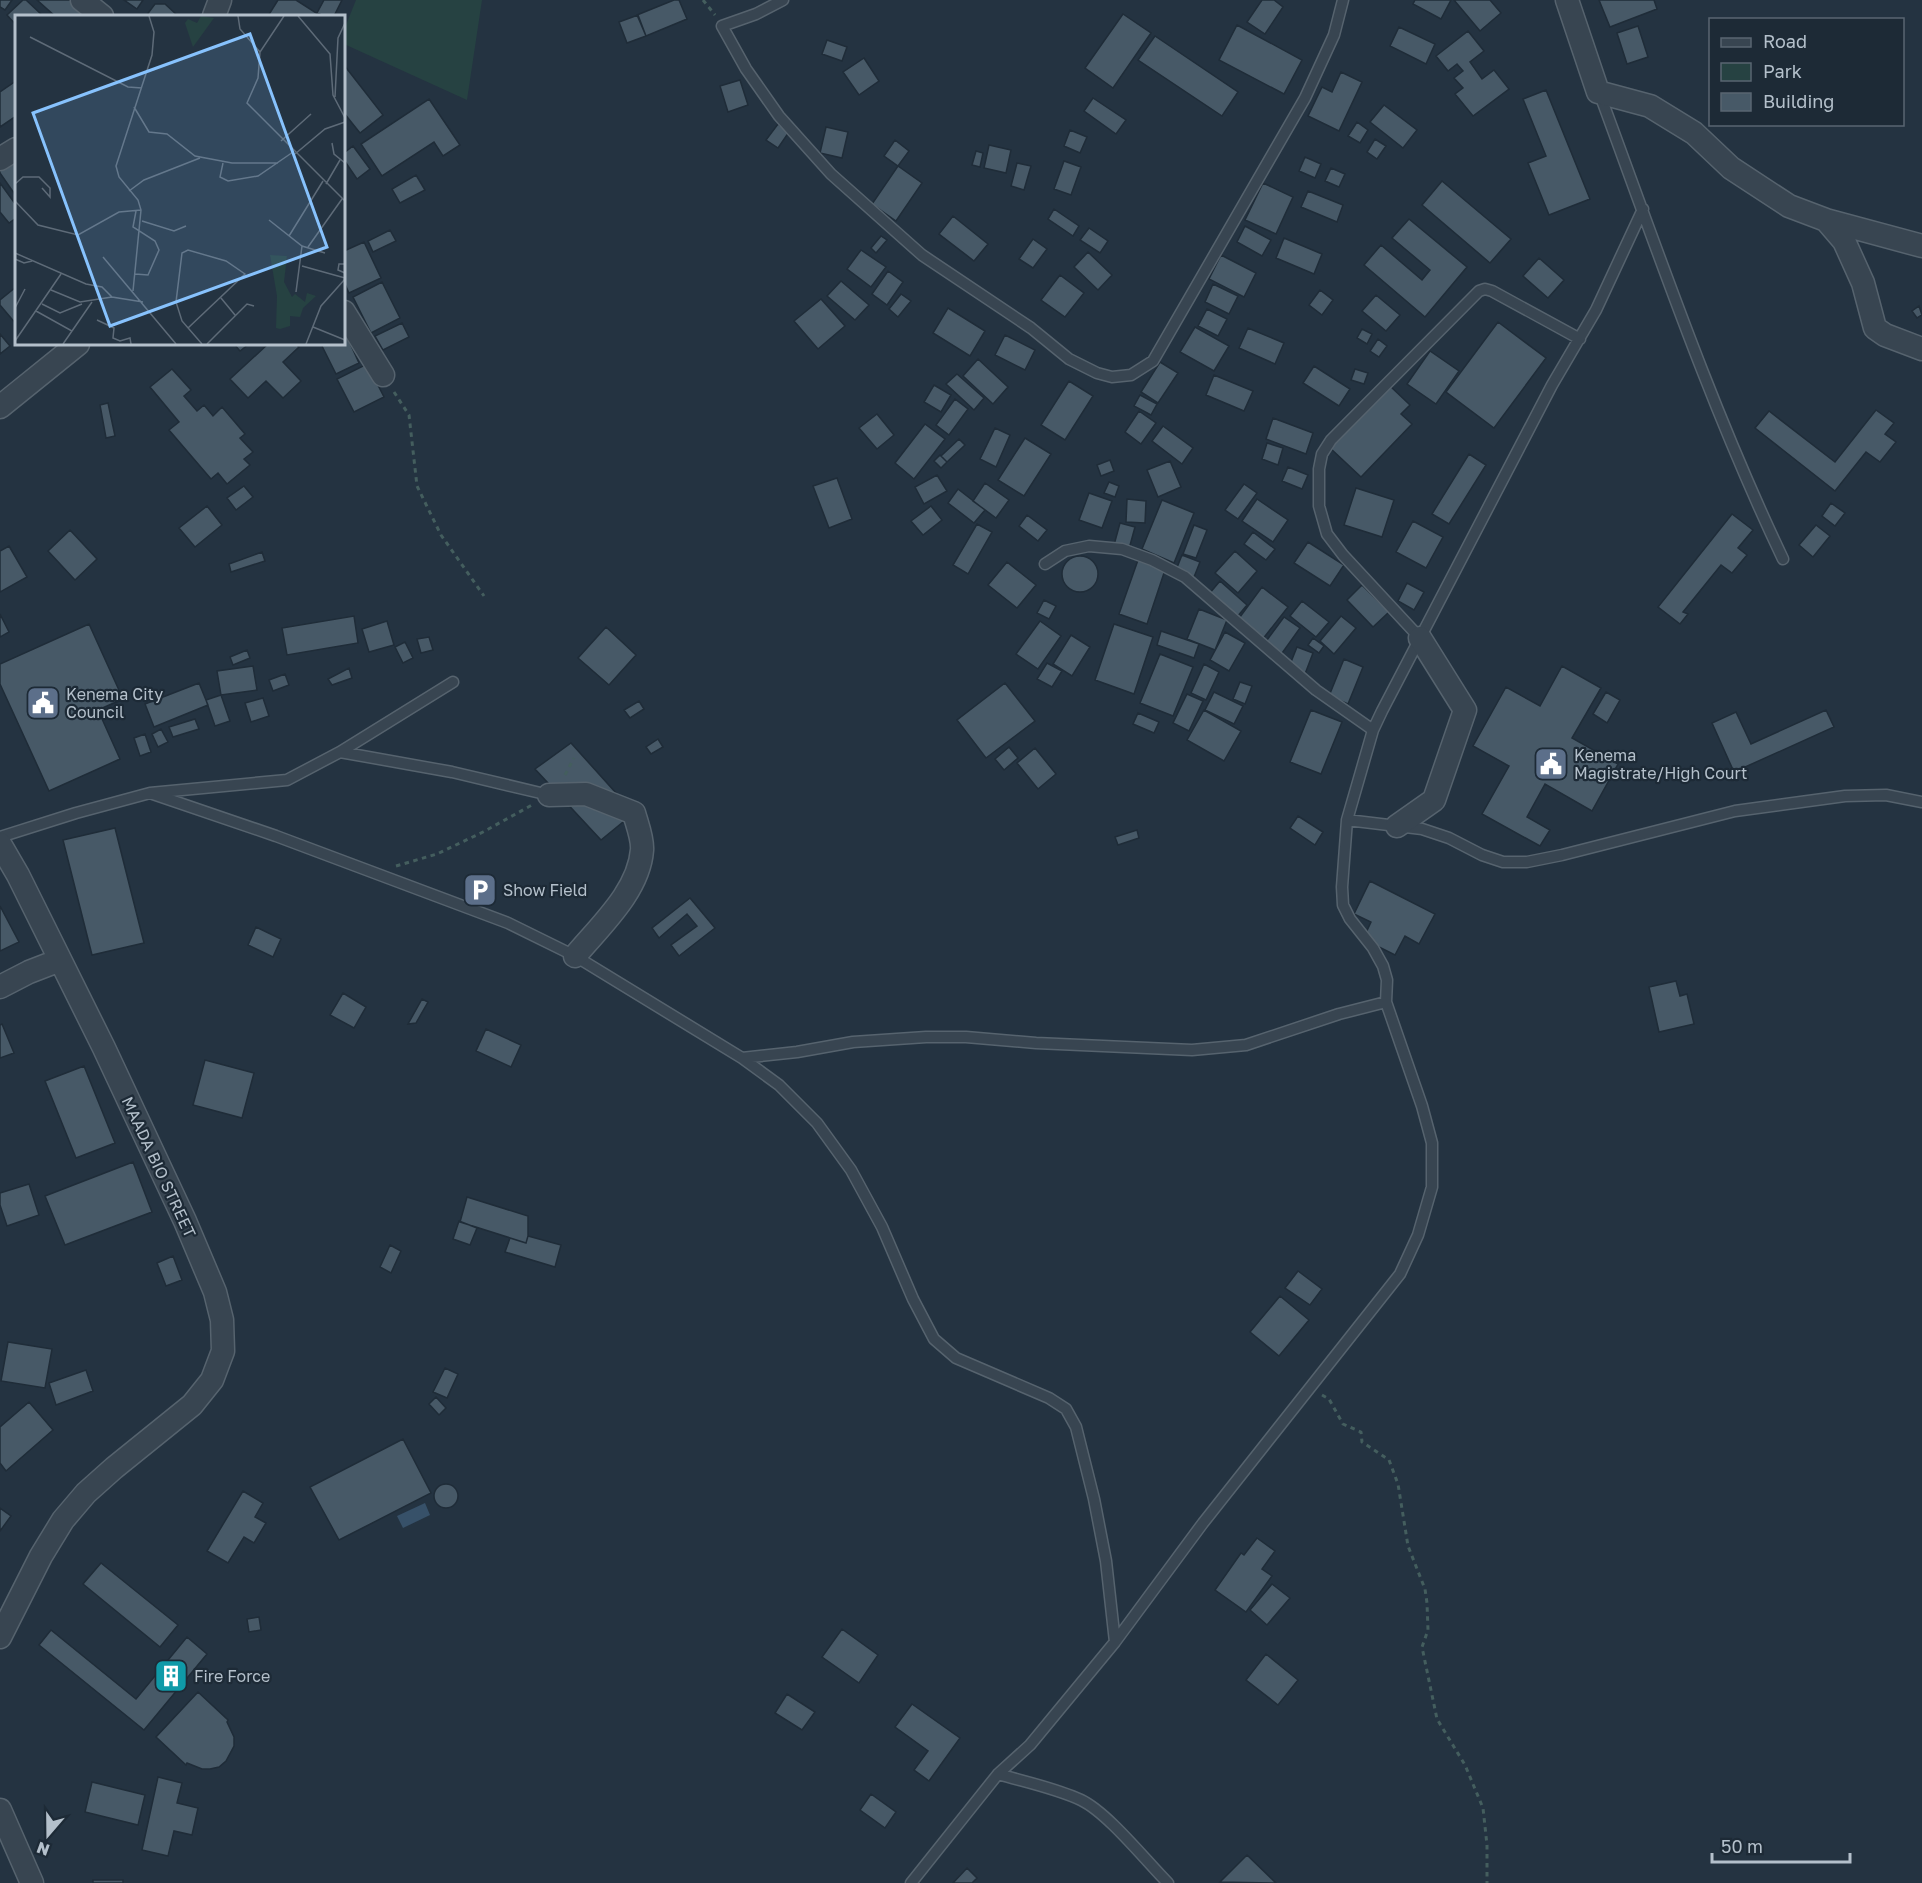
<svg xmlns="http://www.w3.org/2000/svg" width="1922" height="1883" font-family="'Golos Text',sans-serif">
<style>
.green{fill:#264242}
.water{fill:#375169}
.building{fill:#475967;stroke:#1f2c38;stroke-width:1.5}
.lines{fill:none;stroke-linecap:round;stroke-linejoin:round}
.lane-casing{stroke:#56636e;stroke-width:13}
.street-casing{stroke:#56636e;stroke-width:25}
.path{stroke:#445e5e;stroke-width:3;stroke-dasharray:4.5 4.5;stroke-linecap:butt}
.lane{stroke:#384551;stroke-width:10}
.street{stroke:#384551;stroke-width:22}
.labels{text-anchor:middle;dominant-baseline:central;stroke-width:4.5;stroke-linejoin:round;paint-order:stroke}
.poi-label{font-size:16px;fill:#b4c0cb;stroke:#1d2a36;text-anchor:start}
.street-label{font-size:16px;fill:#b4c0cb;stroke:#1d2a36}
.inset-road{fill:none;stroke:#5e6b78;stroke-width:1.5}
.view{fill:#87c2fd;fill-opacity:0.15;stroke:#87c2fd;stroke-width:3}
.inset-edge{fill:none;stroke:#b4c0cb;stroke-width:3}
</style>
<rect width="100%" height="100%" fill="#243341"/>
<path class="green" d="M356 0H482L467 100 344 44V30Z"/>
<path class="water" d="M425 1503 430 1515 403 1528 397 1516Z"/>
<path class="building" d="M0 0H12L5 10 0 7Z
M23 0H26L43 16H16V25L7 15Z
M37 0H72L90 16H55Z
M124 0H143L137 9Z
M278 0H296L321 16H268Z
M324 0H342L334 16H324L317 13Z
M674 0H679L687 19 646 36 637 15Z
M1262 0H1274L1283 7 1265 34 1247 22Z
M1415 0H1451L1441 19 1413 4Z
M1454 0H1490L1501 13 1480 31Z
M1599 0H1654L1657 9 1610 27Z
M155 4H165L178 16H146Z
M1123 14 1151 33 1113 88 1085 68Z
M638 15 646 36 627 43 619 22Z
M1237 25 1302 60 1284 94 1219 60Z
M1638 26 1648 57 1627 64 1617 33Z
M1399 27 1435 44 1426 64 1390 46Z
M1468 31 1484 51 1470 62 1482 79 1494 70 1509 89 1473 116 1455 94 1463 88 1454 78 1463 71 1457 64 1448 71 1436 56Z
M1155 36 1238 92 1222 116 1138 60Z
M827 40 847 47 842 61 822 54Z
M864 58 879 81 859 95 843 72Z
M344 65 383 115 360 133 344 113Z
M1341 72 1362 82 1339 131 1308 116 1322 87 1332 92Z
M740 80 748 105 728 112 720 86Z
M16 81V116L0 127V92Z
M1546 90 1590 199 1549 215 1528 163 1546 156 1523 99Z
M1093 98 1126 120 1116 134 1084 111Z
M429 99 460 145 443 156 434 142 382 176 361 144Z
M1384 105 1417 130 1403 148 1370 122Z
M1357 122 1368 130 1360 143 1348 136Z
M778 124 789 132 778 148 766 140Z
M826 127 848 132 842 158 820 153Z
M1070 130 1087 137 1080 153 1064 146Z
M1375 139 1386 146 1377 159 1367 152Z
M895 140 909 151 898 166 884 156Z
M989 145 1011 150 1006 173 984 168Z
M353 146 370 169 357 179 344 160V153Z
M976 151 983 153 980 167 972 165Z
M16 157V196L0 173V168Z
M1305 157 1321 164 1315 178 1299 171Z
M1064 161 1081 167 1071 195 1054 189Z
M1017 163 1031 166 1024 190 1011 186Z
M898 166 922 183 896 221 872 204Z
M1331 168 1345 174 1339 187 1325 181Z
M416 175 425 190 400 203 392 189Z
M1442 181 1511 239 1490 263 1422 205Z
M0 183 16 205V218L9 223 0 212Z
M1263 183 1293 197 1276 234 1245 220Z
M1308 191 1343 205 1337 222 1301 207Z
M1054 209 1079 226 1073 236 1048 219Z
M953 216 988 244 974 261 939 234Z
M1409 219 1467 267 1425 317 1364 265 1381 245 1422 280 1430 270 1392 238Z
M1245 226 1271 240 1262 256 1237 242Z
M1089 228 1108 241 1100 253 1080 240Z
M390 230 396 241 373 252 368 241Z
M881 236 887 240 876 253 871 248Z
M1284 238 1322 254 1314 274 1276 258Z
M1033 239 1047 249 1033 268 1019 259Z
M364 242 381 278 349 293 344 282V251Z
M861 250 886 267 871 287 847 269Z
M1088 252 1112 275 1098 290 1074 267Z
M1221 255 1256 273 1244 297 1209 279Z
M1539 258 1564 280 1548 298 1523 276Z
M888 271 903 282 887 305 872 294Z
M1060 275 1084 293 1065 317 1041 300Z
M841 281 869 305 855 320 827 296Z
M382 282 400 318 371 333 353 297Z
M1213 284 1238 296 1229 314 1205 302Z
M16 287V324L0 305V300Z
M1320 290 1333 300 1322 315 1309 305Z
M901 294 911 301 898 317 889 309Z
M1376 295 1400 315 1386 331 1362 311Z
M821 299 845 326 818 349 794 321Z
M1919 306 1922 315 1917 318 1912 311Z
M948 308 985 331 970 356 933 333Z
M1207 309 1227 319 1218 336 1198 326Z
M1498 322 1546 358 1494 428 1446 392Z
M402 323 409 337 383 350 375 336Z
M1195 327 1229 346 1214 371 1180 352Z
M1248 328 1284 343 1275 364 1239 348Z
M1362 329 1372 334 1367 344 1357 338Z
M344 330 359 363 336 374 321 344H344Z
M0 334 10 346 0 354Z
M1005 335 1035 350 1025 370 995 355Z
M1378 339 1387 346 1379 357 1370 351Z
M234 344H249L240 351Z
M268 344H296L299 347 283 362 301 381 283 398 266 381 248 398 230 379Z
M1430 351 1459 371 1436 404 1407 384Z
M978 359 1008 387 993 404 963 376Z
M1160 362 1178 373 1158 403 1141 392Z
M367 364 384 397 354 412 337 379Z
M1314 366 1350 389 1339 406 1303 383Z
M172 369 191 390 184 396 197 411 204 405 213 416 222 407 245 434 240 438 253 452 244 459 250 465 227 484 218 473 211 479 169 430 179 422 150 387Z
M1355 369 1368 373 1364 384 1351 380Z
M957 374 984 398 974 410 946 384Z
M1214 375 1253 391 1244 411 1206 395Z
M1069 381 1093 396 1065 440 1041 425Z
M934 385 951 395 941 412 924 402Z
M1390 386 1410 405 1401 414 1412 424 1361 477 1329 447Z
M1140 395 1157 404 1151 415 1134 406Z
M955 399 968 409 949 435 936 425Z
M108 403 115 436 106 438 100 405Z
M1876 410 1894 423 1885 434 1896 442 1880 462 1866 452 1835 491 1755 428 1769 411 1835 462Z
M1139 411 1156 423 1141 444 1125 432Z
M877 414 894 435 877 449 859 428Z
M1273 418 1313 433 1306 454 1266 439Z
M925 424 945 439 914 479 895 463Z
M1163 426 1193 448 1182 464 1152 441Z
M995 428 1010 435 996 467 980 459Z
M1025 438 1051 454 1024 496 998 480Z
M959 439 965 445 947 462 941 456Z
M1267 443 1283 448 1278 465 1262 459Z
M1469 454 1486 465 1449 524 1432 514Z
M940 455 947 462 941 468 934 461Z
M1110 460 1114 471 1101 476 1097 465Z
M1170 461 1181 487 1158 497 1147 470Z
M1288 467 1308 475 1302 489 1282 481Z
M937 475 947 491 924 504 915 487Z
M837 478 852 519 829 528 813 486Z
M1109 482 1119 486 1115 497 1104 493Z
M985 483 1009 500 996 518 973 501Z
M1244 484 1257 493 1238 519 1225 510Z
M244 486 253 497 236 510 227 498Z
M1356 488 1394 500 1382 537 1344 525Z
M958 489 985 510 974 523 948 503Z
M1089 493 1112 501 1102 528 1079 520Z
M1127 499 1146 501 1145 523 1126 522Z
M1257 499 1288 520 1273 542 1242 521Z
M1162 500 1194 513 1174 563 1142 549Z
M1831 503 1845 513 1835 526 1822 516Z
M207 506 222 525 195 547 179 528Z
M931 506 942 520 923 535 911 521Z
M1732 514 1753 530 1738 548 1747 555 1732 573 1721 565 1683 612 1688 614 1680 624 1658 607Z
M1027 515 1047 530 1038 541 1019 526Z
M1413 521 1443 537 1426 568 1396 552Z
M1120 523 1135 527 1129 549 1114 545Z
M977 524 992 532 968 574 953 565Z
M1194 525 1207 530 1196 558 1183 554Z
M1816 525 1830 536 1813 557 1799 545Z
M70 530 97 559 75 580 48 551Z
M1253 532 1275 549 1266 560 1244 544Z
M1308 542 1344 565 1330 586 1294 563Z
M9 546 27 577 0 592V551Z
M1235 551 1257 571 1238 593 1215 573Z
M262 552 265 561 231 572 229 564Z
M1182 555 1200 562 1194 577 1176 570Z
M1062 574a18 18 0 1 1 36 0a18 18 0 1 1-36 0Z
M1138 560 1165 570 1147 624 1119 614Z
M1007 562 1036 585 1017 608 988 585Z
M1220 581 1247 605 1237 617 1209 594Z
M1407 583 1424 592 1414 610 1398 601Z
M1362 585 1389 612 1373 627 1347 600Z
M1262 587 1288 607 1262 640 1237 621Z
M1044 600 1056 606 1049 619 1037 613Z
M1302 601 1329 622 1316 637 1290 616Z
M1199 609 1227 620 1215 650 1187 639Z
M0 614 9 632 0 637Z
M354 616 358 643 287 655 282 628Z
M1341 616 1356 628 1334 654 1320 641Z
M1284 617 1300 628 1280 656 1264 644Z
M387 621 394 645 369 652 362 629Z
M1040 621 1061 636 1038 669 1016 654Z
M89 624 123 699 98 710 120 759 49 791 0 684V664Z
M1114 624 1153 637 1134 694 1095 680Z
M606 627 636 655 609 685 578 658Z
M1161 631 1199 644 1194 658 1157 645Z
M1225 632 1245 643 1229 671 1210 660Z
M1071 635 1090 647 1072 676 1053 664Z
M429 637 433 650 421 653 417 639Z
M1313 638 1324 646 1319 653 1308 645Z
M405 642 413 658 403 663 395 647Z
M1297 647 1313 653 1305 674 1289 667Z
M247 650 250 658 233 665 230 657Z
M1160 654 1193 667 1173 716 1140 703Z
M1344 659 1363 667 1348 704 1329 696Z
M1047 663 1062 671 1052 687 1037 679Z
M1204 664 1219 672 1206 700 1191 693Z
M253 666 257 690 221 695 217 671Z
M1562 666 1601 688 1572 738 1618 764 1592 811 1545 784 1527 817 1550 830 1540 846 1482 814 1509 766 1473 746 1506 687 1540 706Z
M349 668 352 678 332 685 328 679Z
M285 674 289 685 273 691 269 680Z
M1240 682 1252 686 1245 704 1233 699Z
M199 683 208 705 154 727 145 704Z
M1005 683 1035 721 986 758 957 720Z
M1214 692 1243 706 1234 724 1205 710Z
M1606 692 1620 700 1607 723 1593 714Z
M1187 694 1203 701 1189 731 1173 723Z
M221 695 230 721 215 726 206 700Z
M263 698 269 716 251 722 245 703Z
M639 701 644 709 630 718 624 710Z
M1204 710 1241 731 1224 761 1187 740Z
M1311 710 1342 722 1321 774 1290 762Z
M1826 710 1834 727 1734 772 1712 723 1736 712 1751 744Z
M1138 713 1159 722 1154 733 1133 724Z
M195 719 199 729 173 737 169 727Z
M161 729 168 742 158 747 152 734Z
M145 734 151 752 140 756 134 738Z
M658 739 663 747 651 754 646 747Z
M571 743 634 813 601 840 535 769Z
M1009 747 1018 758 1004 770 995 759Z
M1035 748 1056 774 1038 789 1017 763Z
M1298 816 1323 832 1315 845 1290 828Z
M115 828 144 943 92 955 63 840Z
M1137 830 1139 838 1118 845 1115 837Z
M1370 881 1435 914 1419 944 1405 936 1395 955 1363 939 1371 922 1354 914Z
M690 898 715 928 679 956 671 945 697 926 687 914 659 938 652 928Z
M0 906 19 942 0 951Z
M256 927 281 939 273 957 248 945Z
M1676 981 1680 996 1687 994 1694 1024 1659 1032 1649 987Z
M343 993 366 1007 354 1028 330 1015Z
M422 999 428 1002 416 1023 408 1024Z
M2 1024 14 1053 0 1058V1025Z
M486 1029 521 1045 511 1067 476 1051Z
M205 1060 254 1073 242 1118 193 1105Z
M84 1066 115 1143 76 1158 45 1081Z
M133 1162 152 1212 65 1245 45 1196Z
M29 1184 39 1215 7 1226 0 1205V1193Z
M467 1197 528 1216V1236L526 1243 460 1222Z
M459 1221 477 1228 470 1245 453 1239Z
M528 1236 561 1245 555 1267 505 1252 510 1238 526 1243Z
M390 1245 401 1251 391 1273 380 1267Z
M173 1256 182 1280 166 1286 157 1263Z
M1298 1271 1322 1289 1310 1305 1285 1288Z
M1280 1296 1309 1320 1279 1356 1250 1332Z
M8 1342 52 1349 45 1388 1 1381Z
M445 1368 458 1374 447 1398 433 1392Z
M86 1370 93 1391 56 1405 49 1383Z
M436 1397 446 1408 439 1415 429 1404Z
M29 1402 53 1430 6 1471 0 1463V1427Z
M403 1439 431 1493 339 1540 310 1487Z
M434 1496a12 12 0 1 1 24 0a12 12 0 1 1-24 0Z
M243 1491 263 1503 255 1517 266 1523 254 1543 244 1537 228 1563 207 1551Z
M0 1508 11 1516 0 1531Z
M1257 1538 1275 1551 1262 1569 1272 1576 1246 1612 1215 1590 1241 1553 1244 1555Z
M101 1563 178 1625 160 1647 83 1584Z
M1272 1584 1290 1598 1267 1625 1250 1610Z
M259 1617 261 1630 249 1632 247 1619Z
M842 1629 878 1655 859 1683 822 1657Z
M51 1630 136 1699 187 1637 207 1654 144 1730 39 1645Z
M1266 1654 1298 1680 1278 1705 1246 1680Z
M198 1692 228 1720 227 1722 234 1737V1746L226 1761 219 1767 210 1769H202L187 1763 186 1765 156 1737Z
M787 1694 815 1712 802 1730 775 1713Z
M912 1704 960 1738 929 1781 914 1770 928 1751 895 1727Z
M158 1777 182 1783 177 1803 198 1808 192 1835 174 1831 168 1856 142 1850Z
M92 1782 145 1795 138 1825 85 1812Z
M871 1794 896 1812 885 1828 860 1810Z
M1247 1855 1276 1883 1220 1882Z
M967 1868 977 1878 972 1883H953Z
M93 1880H123V1883H93Z"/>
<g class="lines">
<defs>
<path id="lane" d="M783 0 756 14 722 26 746 69 779 116 831 174 922 255 1031 328 1069 359 1097 373 1112 377 1131 375 1153 361 1305 98 1334 35 1343 0
M1599 92C1657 249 1711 408 1783 559
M1045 564 1065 551 1089 546 1122 549 1152 560 1185 577 1316 690 1373 730
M1420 638 1343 555 1327 534 1319 506V469L1322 454 1331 440 1479 291 1485 289 1492 291 1580 339
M340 752 453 682
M150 793 276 836 508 923 575 956 742 1058 779 1085 817 1123 851 1170 882 1227 913 1299 934 1339 956 1358 1049 1398 1066 1409 1076 1427 1094 1499 1106 1561 1115 1642
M1347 820 1422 829 1449 838 1482 855 1503 862H1527L1562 855 1735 811 1845 796 1886 795 1922 802
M0 837 76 813 150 793 287 780 340 752 452 772 549 795
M742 1058 797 1052 853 1042 926 1037H966L1036 1043 1192 1050 1246 1045 1339 1014 1386 1002
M998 1774C1025 1782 1055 1788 1081 1800 1108 1813 1146 1861 1168 1883
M911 1883 998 1774 1030 1745 1115 1642 1203 1523 1400 1274 1418 1235 1432 1187V1143L1422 1106 1386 1002 1387 980 1383 966 1373 948 1350 919 1343 905 1342 887 1347 820 1373 730 1382 711 1552 385 1596 310 1643 209"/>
<path id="street" d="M82 0 102 16
M1567 0 1598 92 1650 106 1694 133 1731 168 1789 206 1826 220 1844 241 1863 283 1875 328 1885 335 1922 349
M214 16 220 0
M0 159 16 149
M1826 220 1922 246
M344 312 383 375
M0 407 78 344
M549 795 586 794 634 813C637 824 643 839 642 850 639 891 600 926 575 956
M1397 826 1434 800 1465 710 1420 638
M0 844 18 875 104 1048 185 1221 215 1292 222 1320 223 1351 212 1380 192 1405 114 1468 86 1493 63 1520 41 1556 0 1637
M0 987 29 972 60 960
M0 1810 32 1883"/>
</defs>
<use href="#lane" class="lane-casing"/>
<use href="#street" class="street-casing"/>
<path class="path" d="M703 0 715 15
M394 392 409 415 417 486 441 535 484 596
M565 775 574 758
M396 866 437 854 483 832 532 805
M1322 1395 1329 1399 1343 1424 1361 1432 1362 1442 1389 1460 1398 1484 1408 1546 1425 1589 1427 1603 1428 1630 1422 1647 1437 1719 1465 1765 1483 1808 1487 1845V1883"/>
<use href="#lane" class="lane"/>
<use href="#street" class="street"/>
</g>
<defs>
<symbol id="civic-square" viewBox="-11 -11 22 22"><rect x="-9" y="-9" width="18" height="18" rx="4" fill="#5c6f8a" stroke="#1d2a36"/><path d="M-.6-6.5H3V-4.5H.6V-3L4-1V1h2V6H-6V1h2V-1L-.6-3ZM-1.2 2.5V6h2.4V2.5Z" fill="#fff"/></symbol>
<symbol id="parking-square" viewBox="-11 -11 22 22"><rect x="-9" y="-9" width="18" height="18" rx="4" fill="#5c6f8a" stroke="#1d2a36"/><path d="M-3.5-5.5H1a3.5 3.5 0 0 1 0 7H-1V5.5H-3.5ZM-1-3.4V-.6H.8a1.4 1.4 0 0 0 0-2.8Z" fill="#fff"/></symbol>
<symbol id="building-square" viewBox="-11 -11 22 22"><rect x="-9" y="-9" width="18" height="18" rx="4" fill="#0f9aa8" stroke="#1d2a36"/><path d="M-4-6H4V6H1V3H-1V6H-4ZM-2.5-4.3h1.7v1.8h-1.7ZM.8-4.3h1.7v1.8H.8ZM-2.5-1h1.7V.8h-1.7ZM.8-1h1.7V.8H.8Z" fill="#fff"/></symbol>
</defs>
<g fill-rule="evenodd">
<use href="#civic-square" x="24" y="684" width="38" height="38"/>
<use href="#civic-square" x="1532" y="745" width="38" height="38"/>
<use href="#parking-square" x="461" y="871" width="38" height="38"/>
<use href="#building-square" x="152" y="1657" width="38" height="38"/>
</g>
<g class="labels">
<g class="poi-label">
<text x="66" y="694">Kenema City<tspan x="66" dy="18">Council</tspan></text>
<text x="1574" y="755">Kenema<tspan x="1574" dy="18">Magistrate/High Court</tspan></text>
<text x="503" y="890">Show Field</text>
<text x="194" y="1676">Fire Force</text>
</g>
<g class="street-label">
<text transform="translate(159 1167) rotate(65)">MAADA BIO STREET</text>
</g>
</g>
<g transform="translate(15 15)">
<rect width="330" height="330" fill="#243341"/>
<path d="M186 1 199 3 178 32 170 8 173 4 182 8ZM255 240 272 241 269 267 277 282 280 279 290 287 292 278 301 281 288 293 285 302 275 301V311L265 314 261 313 262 281Z" fill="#264242"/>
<path class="inset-road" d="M223 1 225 14 245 37M269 1 245 37 243 63 232 88 330 186M283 1 315 39 318 80 330 103M15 22 113 72 127 73M320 82 323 23 330 8M119 92 134 117 152 119 180 141 217 148H263M266 126 296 99M317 128 319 139 330 148M280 139 310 114 330 107M208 148 205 162 213 166 243 161 278 137M0 169 8 162H24L35 173V182L27 173M311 169 325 145M114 176 129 165 185 143M0 186 23 210 63 220 104 197 126 195M254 205 287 231 310 238M127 206 159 216 171 211M274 221 308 166M293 232 327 184M0 238 71 269 87 272 97 282 128 287M88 242 161 329M0 244 9 248 17 246M330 249H324L323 255 330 258M287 251 330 263M120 259 133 260 144 235 140 226 118 212 121 196M36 275 65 287 97 282M118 276 126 195 123 185 104 162 101 151 137 40 139 17 134 1M281 277 287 231M206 283 220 300M27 289 45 298 67 289M0 293 10 274M21 296 57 316 48 329M82 305 99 313 98 323 105 326 115 323 116 329M298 312 330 325M173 313 230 259 211 246 173 235 167 238 161 287 167 306 187 329M57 316 77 287M0 326 46 259M192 329 232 289 239 291M291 329 306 291 330 264"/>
<path class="view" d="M235 19 312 232 95 311 18 98Z"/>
<rect width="330" height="330" class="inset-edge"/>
</g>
<rect x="1709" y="18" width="195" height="108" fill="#1d2a36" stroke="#596672" stroke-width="1.5"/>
<rect x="1721" y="38" width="30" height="9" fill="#384551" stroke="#596672" stroke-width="1.5"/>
<text x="1763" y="48" font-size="18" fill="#b4c0cb">Road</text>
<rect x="1721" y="63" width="30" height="18" fill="#264242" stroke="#596672" stroke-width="1.5"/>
<text x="1763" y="78" font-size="18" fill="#b4c0cb">Park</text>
<rect x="1721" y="93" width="30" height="18" fill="#475967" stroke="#596672" stroke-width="1.5"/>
<text x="1763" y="108" font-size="18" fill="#b4c0cb">Building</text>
<g transform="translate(48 1835) rotate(200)" stroke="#1d2a36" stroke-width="4.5" paint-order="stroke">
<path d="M0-4.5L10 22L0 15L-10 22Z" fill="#b4c0cb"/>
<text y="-9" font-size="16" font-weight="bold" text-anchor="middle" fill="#b4c0cb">N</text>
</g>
<path d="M1712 1853v9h138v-9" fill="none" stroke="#b4c0cb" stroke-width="3"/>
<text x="1721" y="1853" font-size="18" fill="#b4c0cb" stroke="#1d2a36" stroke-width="4.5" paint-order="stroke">50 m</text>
</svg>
